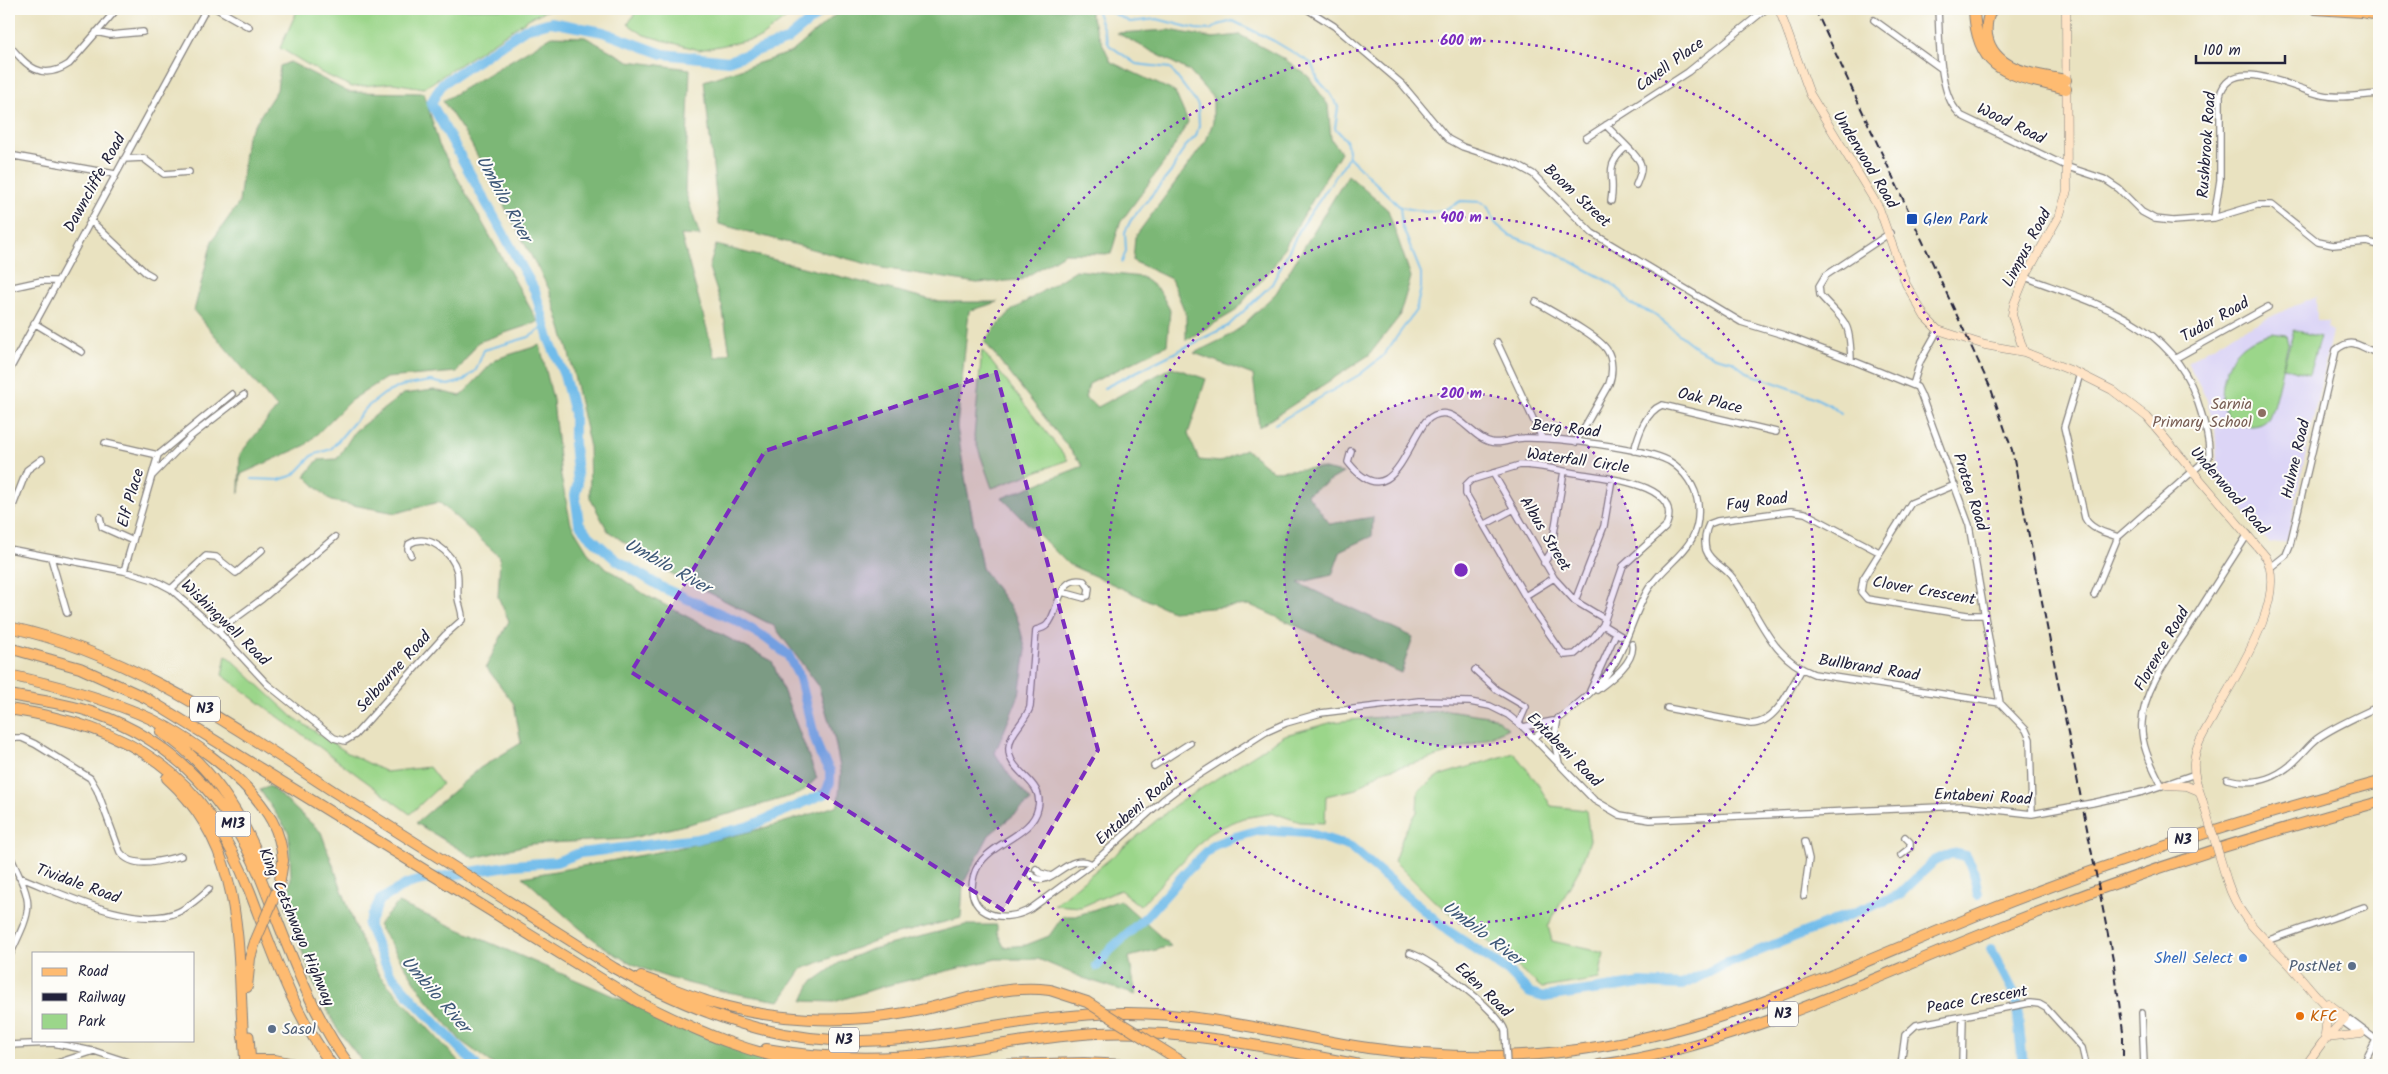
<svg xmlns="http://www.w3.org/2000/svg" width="2388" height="1074" font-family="Kalam,sans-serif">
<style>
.built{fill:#dcd5f6}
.green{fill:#9bd68a;stroke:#5e7c62}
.forest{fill:#7cb776;stroke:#4f6c58}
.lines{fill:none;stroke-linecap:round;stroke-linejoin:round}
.stream{stroke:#71bcea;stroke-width:2}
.river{stroke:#71bcea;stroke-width:10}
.street-casing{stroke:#86827e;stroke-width:8}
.secondary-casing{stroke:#86827e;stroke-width:9}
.primary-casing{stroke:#86827e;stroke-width:11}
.highway-casing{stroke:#86827e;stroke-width:12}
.street{stroke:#fff;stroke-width:5.5}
.secondary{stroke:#ffe4c6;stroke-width:8}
.primary{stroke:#febb71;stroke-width:9}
.highway{stroke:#febb71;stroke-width:10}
.rail{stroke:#22223b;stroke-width:2;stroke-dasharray:8 4;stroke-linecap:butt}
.street-bridge-casing{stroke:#86827e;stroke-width:8;stroke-linecap:butt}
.secondary-bridge-casing{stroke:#86827e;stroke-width:9;stroke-linecap:butt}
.highway-bridge-casing{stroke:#86827e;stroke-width:12;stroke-linecap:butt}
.street-bridge{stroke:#fff;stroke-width:5.5}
.secondary-bridge{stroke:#ffe4c6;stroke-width:8}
.highway-bridge{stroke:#febb71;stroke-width:10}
.marked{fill:#7b2cbf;fill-opacity:0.2;stroke:#7b2cbf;stroke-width:4;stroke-dasharray:10 6;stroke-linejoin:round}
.ring{fill:none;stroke:#7b2cbf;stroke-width:2.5;stroke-dasharray:2.5 5}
.transit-dot{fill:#1a4fb4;stroke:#fdfcf7;stroke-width:2}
.education-dot{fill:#8d6e63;stroke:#fdfcf7;stroke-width:2}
.shop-dot{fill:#3f7fe0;stroke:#fdfcf7;stroke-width:2}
.service-dot{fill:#5c6f8a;stroke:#fdfcf7;stroke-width:2}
.food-dot{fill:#e8710a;stroke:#fdfcf7;stroke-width:2}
.labels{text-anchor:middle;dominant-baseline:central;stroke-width:4;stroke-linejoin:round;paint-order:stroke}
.shield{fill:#fdfcf7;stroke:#646373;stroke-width:1}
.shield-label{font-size:15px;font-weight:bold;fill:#22223b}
.street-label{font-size:16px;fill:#22223b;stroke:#fdfcf7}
.transit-label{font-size:16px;fill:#164399;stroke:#fdfcf7;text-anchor:start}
.education-label{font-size:16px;fill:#785e54;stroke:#fdfcf7;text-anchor:end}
.shop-label{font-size:16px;fill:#366cbe;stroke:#fdfcf7;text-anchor:end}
.service-label{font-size:16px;fill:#4e5e75;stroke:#fdfcf7;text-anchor:end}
.food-label{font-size:16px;fill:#c56008;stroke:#fdfcf7;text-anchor:start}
.water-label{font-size:18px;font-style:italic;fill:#3e5878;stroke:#fdfcf7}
.centre{fill:#7b2cbf;stroke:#fdfcf7;stroke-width:2.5}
.ring-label{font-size:15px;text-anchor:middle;font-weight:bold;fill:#7b2cbf;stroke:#fdfcf7;stroke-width:4;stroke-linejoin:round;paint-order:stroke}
</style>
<rect width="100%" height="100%" fill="#fdfcf7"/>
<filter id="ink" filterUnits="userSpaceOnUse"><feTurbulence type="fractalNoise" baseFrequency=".02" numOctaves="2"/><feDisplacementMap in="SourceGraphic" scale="10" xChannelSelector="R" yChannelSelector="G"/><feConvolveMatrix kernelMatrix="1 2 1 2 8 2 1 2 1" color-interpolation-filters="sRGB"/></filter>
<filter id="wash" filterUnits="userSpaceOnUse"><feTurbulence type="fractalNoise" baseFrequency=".0096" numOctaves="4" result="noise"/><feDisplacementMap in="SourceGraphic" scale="20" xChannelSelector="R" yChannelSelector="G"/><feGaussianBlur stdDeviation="1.12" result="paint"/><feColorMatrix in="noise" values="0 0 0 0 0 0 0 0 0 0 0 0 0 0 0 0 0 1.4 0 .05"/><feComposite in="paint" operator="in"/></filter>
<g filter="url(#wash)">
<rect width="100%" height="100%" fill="#e9e2c0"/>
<path class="built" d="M2316 296 2317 321H2329L2327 327 2332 331 2287 541 2269 544 2218 477 2215 429 2206 397 2187 362 2231 335Z"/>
<path class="green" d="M298 9H550L530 18 424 88 393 83 352 87 320 72 280 48Z
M638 9H798L760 38 699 50 644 35 628 24Z
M2294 330 2320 337 2309 374 2283 367Z
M2272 333 2286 335 2288 344C2284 358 2274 411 2268 419 2264 424 2257 426 2251 426 2211 427 2219 370 2238 350 2247 340 2259 337 2272 333Z
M982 350 1068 460 992 488 974 437Z
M226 655 293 717 348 753 386 772 429 767 442 784 410 814 222 675Z
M1447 710 1494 717 1508 728 1484 740 1423 761 1382 771 1356 789 1326 796 1325 823 1300 822 1274 813 1243 818 1210 832 1140 906 1120 890 1081 907 1054 905 1175 805 1285 735 1333 722Z
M1514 753 1536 781 1551 806 1586 810 1590 840 1580 868 1548 926 1552 941 1604 953 1599 979 1542 988 1483 937 1433 900 1394 861 1405 831 1417 812 1418 791 1438 776Z"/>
<path class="forest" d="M842 9H1089L1095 27 1111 62 1175 92 1188 122 1168 157 1120 223 1111 254 1065 253 1021 280 977 283 882 268 719 224 704 81 792 52Z
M1169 30 1213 38 1240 35 1286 60 1309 77 1328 105 1331 139 1341 152 1273 267 1234 312 1186 340V314L1171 279 1133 261 1135 237 1206 141 1213 122V98L1189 71 1117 33Z
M552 36 585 37 629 61 690 69 685 191 700 236 681 235 715 358 730 353 722 306 709 268 716 245 940 302H998L969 311 957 427 966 483 982 568 1017 617 1026 651 1019 695 995 753 1009 775 1031 801 989 835 963 884 961 918 885 937 802 969 780 1001C731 993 678 985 633 964 593 945 555 906 523 877 628 857 737 841 838 805L841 773 835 741 818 685 774 626 663 569 608 531 590 498 589 443 569 353 549 289 469 140 443 101Z
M290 62 348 92 424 93 439 145 538 322 478 342 457 372 386 378 350 401 306 445 241 474 239 493 240 454 277 408 194 311 212 241 239 203 247 136 277 90 280 66Z
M1348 175 1388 210 1411 277 1399 317 1369 355 1259 427 1253 375 1194 353 1225 338 1240 328 1276 293Z
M1076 270 1142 277 1159 290 1170 310 1167 345 1089 384 1085 398 1098 407 1172 367 1206 379 1188 434 1199 460 1220 462 1245 449 1273 471 1319 468 1343 473 1307 494 1330 524 1373 517 1372 536 1341 550 1332 575 1298 583 1413 637 1401 673 1250 605 1172 611 1068 564 1002 498 1083 466 984 341 1011 311Z
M540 345 553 400 561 477 571 524 591 557 644 594 772 661 817 778 801 793 733 813 628 839 530 844 474 858 416 823 480 768 521 743 514 704 486 667 509 621 498 597 500 557 439 502 396 513 331 501 305 476 318 460 337 459 355 431 403 394 434 390 461 396 496 359Z
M270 786 321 832 358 934 379 975 462 1065H365L337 1029 314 984 286 907 291 878 289 833 260 790Z
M1120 900 1171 946 1129 957 1136 995 1083 978 1038 959H996L881 987 834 1002 803 1001 811 983 839 963 869 950 965 925H997V932L1004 947 1026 945 1049 936 1063 916H1076Z
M398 903 773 1065H494L461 1041 427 1000 378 925Z"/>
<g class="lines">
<path class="stream" d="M1096 9 1109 45 1136 64 1170 68 1198 105 1199 126 1196 136 1184 148 1171 172 1131 220 1125 232 1126 251 1122 262
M1105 9 1130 22 1157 19 1196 29 1210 30 1218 25 1233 21 1274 41 1311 63 1318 80 1330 93 1338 107 1335 128 1346 140 1349 157 1400 207 1426 212 1444 210 1461 201 1481 202 1487 206 1496 224 1509 235 1556 253 1611 283 1622 292 1630 304 1652 313 1698 349 1715 357 1732 361 1747 373 1807 394 1830 405 1841 414
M1104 388 1228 326 1272 284 1300 229 1348 158
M1275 424 1359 375 1383 356 1416 310 1421 288V273L1402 226 1400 207
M252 479 279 480 294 475 313 455 331 449 367 407 384 394 401 386 431 381 448 385 463 381 476 370 484 350 529 337 546 326"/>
<path class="river" d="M1991 949 2016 997 2023 1065
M1097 966 1110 950 1147 916 1187 871 1214 845 1235 837 1260 830 1308 833 1351 847 1448 931 1508 971 1530 993 1544 997 1641 983 1682 985 1723 965 1899 895 1934 861 1952 853 1966 856 1973 869 1978 895
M476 1065 414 1001 389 972 368 925 380 900 407 884 422 880 513 865 556 862 580 853 697 839 750 826 826 793 830 782V771L820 754 814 736 800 678 788 655 766 638 737 621 663 588 615 559 587 534 579 523 575 495 578 483 574 443V413L564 375 549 339 535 291 431 103 442 84 525 29 551 22 603 32 663 54 728 61 787 40 824 9"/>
</g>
</g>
<g filter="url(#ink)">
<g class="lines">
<defs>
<path id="street" d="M217 9 249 27
M1307 9 1334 26 1402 84 1448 139 1463 147 1515 164 1533 174 1592 233 1741 322 1784 335 1851 360 1917 387 1921 395 1969 525 2000 703
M1938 9C1940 39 1937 96 1962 116L2068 167 2104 179 2119 189 2142 212 2155 219 2173 221 2214 218 2257 205H2272L2318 242 2333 245 2367 242 2379 245
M1874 20 1942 69
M96 32 110 35 143 32
M9 45C27 66 41 82 69 64L117 9
M1606 125C1613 134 1641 157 1641 166 1642 172 1638 180 1636 185
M1586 138 1688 72 1766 9
M9 155 115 174
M124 159 143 158 164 174 189 172
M9 173 11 155
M1611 201C1616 174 1602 169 1626 147
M2214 218 2220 180V95C2231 53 2296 90 2322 95 2340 99 2361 95 2379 94
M90 220 145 272 152 276
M2025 277C2099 305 2176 323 2200 409 2205 425 2210 441 2209 457L2118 537C2107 533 2091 530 2085 518L2064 427 2080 374
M9 288 41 281H58
M1536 302C1551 311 1599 336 1607 350 1613 359 1613 374 1609 384L1576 442
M34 323 82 352
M1497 342 1542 438
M2176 358 2268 307
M1851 360C1850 319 1845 323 1820 295L1819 286 1825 276 1890 233
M9 371 206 9
M1913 385 1920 362 1938 330
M105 443 158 455
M1351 451 1348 462C1390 515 1405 448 1426 421 1453 397 1469 438 1491 442 1502 445 1513 438 1524 438 1553 437 1645 448 1669 461 1684 470 1696 487 1698 504 1702 549 1670 557 1649 588 1635 610 1629 638 1616 661 1598 693 1562 715 1534 738
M1634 451C1638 436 1645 412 1662 405L1776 432
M1520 465C1540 465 1561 471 1581 474 1607 478 1687 484 1665 528L1623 566 1603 625 1594 637 1575 654 1565 655 1561 651 1533 610 1466 494V485L1471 480Z
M1493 473 1554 578 1575 601 1605 619
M152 476 190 437 244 395
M1955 485 1911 503 1863 579 1861 592 1867 599 1873 600 1967 615H1985
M9 516 27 470 42 459
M100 517 102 527 133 541
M1484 525 1514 509
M9 549 124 571 154 580 171 589 218 631 267 684 334 738 345 741 355 735 445 635 462 620C463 612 459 606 458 598 457 589 459 579 457 571 452 552 428 532 409 544L408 549 411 555
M1879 552 1805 513 1791 511 1717 521 1709 524C1705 531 1704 542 1706 550 1710 562 1725 567 1732 577 1759 612 1769 658 1814 674L2000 703 2026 730 2030 739 2032 814
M51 558 67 613
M1544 563 1551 552 1564 471
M2271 567 2286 555 2290 545 2336 350C2355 335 2359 349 2379 353
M124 571 158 455 232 394
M171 589 206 556 216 557 236 573 262 550
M1062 592 1084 598
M2094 595 2118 537
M1088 596 1089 588 1084 581C1057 574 1060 612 1047 625 1044 628 1040 629 1036 630L1030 707C1026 721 1010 732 1009 747 1007 774 1045 779 1038 808 1032 838 983 843 974 875 963 913 1000 925 1029 910L1092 864 1163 800 1183 785 1266 732 1286 723 1321 713 1419 701 1470 702 1490 706 1508 715 1523 727 1594 800 1620 815 1650 820 1962 806 2032 814 2070 807
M1525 596 1554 578
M1575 601 1604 526 1612 479
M1603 625 1621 636
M218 631 262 599 335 537
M1475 670 1497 690 1526 707 1519 723
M1597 690C1609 681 1636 662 1632 644
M1590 691 1616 633
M1667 708 1751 724C1776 724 1790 688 1802 669
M1558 718 1554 741 1559 763
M1523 727 1553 721
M9 738H22L35 744 90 778 97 790 120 852C134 871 163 860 181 856
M1154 766 1190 743
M2227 779C2256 787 2279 778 2299 757 2305 751 2311 743 2318 738 2337 725 2359 716 2379 706
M2162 786C2152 766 2140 745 2142 722 2144 687 2171 655 2189 627 2208 596 2228 565 2248 534
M2092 803 2143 792 2195 774
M9 854C34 907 34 904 9 957
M1901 855 1910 848V842L1905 837
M1036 869 1040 873 1051 876
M1030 874C1050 894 1066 850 1092 864
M19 877C61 893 135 931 178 912 189 907 200 897 209 889
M1804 896 1809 859 1805 842
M2266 941 2364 907
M1410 953C1431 959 1500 1012 1505 1031
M2142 1013 2144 1065
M2346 1017 2379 1042
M2342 1021 2360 1034
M9 1045 53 1043 92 1051
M51 1065 94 1051 137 1065
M1805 1065H1810
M1901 1065 1905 1035 1916 1025 2030 1003 2039 1004 2046 1008 2082 1048 2086 1065
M1962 1065 1963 1016
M2363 1065 2376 1040"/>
<path id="secondary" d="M1779 9 1810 94 1879 208 1906 284 1925 317 1938 330 1985 345 2024 352 2080 374 2112 390 2147 417 2266 557C2288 601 2234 677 2213 717 2205 731 2195 746 2194 762 2193 775 2198 787 2202 799
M2024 352 2012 315 2014 304 2025 277 2060 214 2067 191 2066 9
M2166 785 2187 786 2199 791
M2227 881C2240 921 2262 935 2289 964 2307 984 2321 1004 2342 1021
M2325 1034 2327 1018 2325 1006
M2326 1038 2361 1034
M2306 1065 2322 1043 2346 1017 2328 1003"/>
<path id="primary" d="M243 1036 245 1065
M249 1036 251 1065"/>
<path id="highway" d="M1974 9C1976 75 2013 75 2066 89
M1992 9C1987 17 1986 26 1987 35 1993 71 2037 75 2066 80
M2315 9 2361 12
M2356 11 2379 15
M9 627C129 653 231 725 333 791 427 850 521 909 614 968 711 1022 800 1051 913 1038 983 1029 1052 1014 1123 1013 1206 1012 1286 1036 1368 1048 1431 1057 1496 1059 1560 1052 1711 1036 1848 967 1987 911 2115 860 2246 818 2379 782
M9 648 80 668 146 698 637 1001C696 1031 754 1057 820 1065
M9 675C50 684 90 694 130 710 178 728 247 776 272 821 279 834 282 847 283 861
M9 695C38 700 69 704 97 714 174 741 228 801 259 874 286 940 307 1007 349 1065
M9 709C131 727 204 772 250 892 273 952 293 1013 332 1065
M161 732C211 764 244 818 265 872
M167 778C245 848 237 942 243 1036
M641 977C665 985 688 996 713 1003 775 1021 842 1024 905 1013 955 1005 999 983 1050 990
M247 987 250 958 255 942
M766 1049C822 1059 876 1060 932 1054 987 1048 1042 1036 1097 1033 1186 1029 1273 1048 1360 1065
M245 1060H275L299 1065
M994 1065 1084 1063 1125 1065
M1599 1065C1734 1047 1871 978 1998 928 2122 878 2250 836 2379 802"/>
</defs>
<use href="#street" class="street-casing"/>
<use href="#secondary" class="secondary-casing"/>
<use href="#primary" class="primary-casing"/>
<use href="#highway" class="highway-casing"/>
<use href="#street" class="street"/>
<use href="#secondary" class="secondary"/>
<use href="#primary" class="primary"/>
<use href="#highway" class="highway"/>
<path class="rail" d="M1815 9 1991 389 2012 450 2114 965 2123 1032V1065"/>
<defs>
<path id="street-bridge" d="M2070 807 2092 803
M1505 1031 1507 1065"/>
<path id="secondary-bridge" d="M2202 799 2227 881"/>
<path id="highway-bridge" d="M255 942 279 886 283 861
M1050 990 1087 1002 1187 1065"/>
</defs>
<use href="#street-bridge" class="street-bridge-casing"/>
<use href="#secondary-bridge" class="secondary-bridge-casing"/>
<use href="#highway-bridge" class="highway-bridge-casing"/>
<use href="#street-bridge" class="street-bridge"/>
<use href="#secondary-bridge" class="secondary-bridge"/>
<use href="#highway-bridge" class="highway-bridge"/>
</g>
</g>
<path class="marked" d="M996 372 1098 750 1003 910 631 672 765 451Z"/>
<circle cx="1461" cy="570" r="177" fill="#7b2cbf" fill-opacity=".12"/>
<g class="ring">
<circle cx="1461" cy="570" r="177"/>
<circle cx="1461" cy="570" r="353"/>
<path d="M1271 1065A530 530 0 1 1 1651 1065"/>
</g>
<rect class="transit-dot" x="1906" y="213" width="12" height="12" rx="2.5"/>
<circle class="education-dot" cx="2262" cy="413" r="5"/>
<circle class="shop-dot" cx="2243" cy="958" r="5"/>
<g class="service-dot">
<circle cx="2352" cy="966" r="5"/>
<circle cx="272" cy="1029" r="5"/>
</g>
<circle class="food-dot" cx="2300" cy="1016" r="5"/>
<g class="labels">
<g class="shield">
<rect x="190" y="696.5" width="30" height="25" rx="4"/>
<rect x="215.5" y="811.5" width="35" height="25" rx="4"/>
<rect x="2168" y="827.5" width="30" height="25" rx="4"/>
<rect x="1768" y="1001.5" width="30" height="25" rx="4"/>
<rect x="829" y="1027.5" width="30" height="25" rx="4"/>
</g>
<g class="shield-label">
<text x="205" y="709">N3</text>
<text x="233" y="824">M13</text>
<text x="2183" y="840">N3</text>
<text x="1783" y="1014">N3</text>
<text x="844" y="1040">N3</text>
</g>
<g class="street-label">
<text transform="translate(1670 65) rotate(-36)">Cavell Place</text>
<text transform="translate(2011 124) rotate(26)">Wood Road</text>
<text transform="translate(2207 145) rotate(-86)">Rushbrook Road</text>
<text transform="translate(1865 160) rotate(59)">Underwood Road</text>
<text transform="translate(95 183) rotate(-61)">Dawncliffe Road</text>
<text transform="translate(1577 196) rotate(43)">Boom Street</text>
<text transform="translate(2027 248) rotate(-62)">Limpus Road</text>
<text transform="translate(2215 320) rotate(-29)">Tudor Road</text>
<text transform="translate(1710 401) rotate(14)">Oak Place</text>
<text transform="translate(1566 429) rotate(6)">Berg Road</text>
<text transform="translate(2296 459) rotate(-77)">Hulme Road</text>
<text transform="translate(1578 461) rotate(8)">Waterfall Circle</text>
<text transform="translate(2229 491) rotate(49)">Underwood Road</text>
<text transform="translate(1970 492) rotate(72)">Protea Road</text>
<text transform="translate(131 498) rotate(-74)">Elf Place</text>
<text transform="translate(1757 502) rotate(-7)">Fay Road</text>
<text transform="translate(1545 534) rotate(59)">Albus Street</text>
<text transform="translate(1924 591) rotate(10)">Clover Crescent</text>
<text transform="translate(225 623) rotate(44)">Wishingwell Road</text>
<text transform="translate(2162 649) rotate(-60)">Florence Road</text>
<text transform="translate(1869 668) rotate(9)">Bullbrand Road</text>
<text transform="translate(394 672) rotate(-48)">Selbourne Road</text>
<text transform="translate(1564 750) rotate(45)">Entabeni Road</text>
<text transform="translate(1983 797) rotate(3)">Entabeni Road</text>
<text transform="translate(1135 810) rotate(-41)">Entabeni Road</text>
<text transform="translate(78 884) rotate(20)">Tividale Road</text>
<text transform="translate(296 927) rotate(67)">King Cetshwayo Highway</text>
<text transform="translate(1483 990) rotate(44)">Eden Road</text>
<text transform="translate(1977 1000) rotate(-10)">Peace Crescent</text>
</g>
<g class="transit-label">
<text x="1923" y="219">Glen Park</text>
</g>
<g class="education-label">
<text x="2252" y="404">Sarnia<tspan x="2252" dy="18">Primary School</tspan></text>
</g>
<g class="shop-label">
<text x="2233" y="958">Shell Select</text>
</g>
<g class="service-label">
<text x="2342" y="966">PostNet</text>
<text x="282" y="1029" text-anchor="start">Sasol</text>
</g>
<g class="food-label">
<text x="2310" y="1016">KFC</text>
</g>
<g class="water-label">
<text transform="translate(503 199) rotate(61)">Umbilo River</text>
<text transform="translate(667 567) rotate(29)">Umbilo River</text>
<text transform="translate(1482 934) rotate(37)">Umbilo River</text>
<text transform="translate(435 995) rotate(49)">Umbilo River</text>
</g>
</g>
<circle cx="1461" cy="570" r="8" class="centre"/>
<g class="ring-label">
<text x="1461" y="45">600 m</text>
<text x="1461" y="222">400 m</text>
<text x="1461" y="398">200 m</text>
</g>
<rect width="2388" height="1074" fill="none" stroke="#fdfcf7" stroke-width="30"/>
<rect x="32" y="952" width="162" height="90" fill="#fdfcf7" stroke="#a5a5ac"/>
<rect x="42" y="968" width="25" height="8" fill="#febb71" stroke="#a5a5ac"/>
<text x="78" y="976" font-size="15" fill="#22223b">Road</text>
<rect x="42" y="993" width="25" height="8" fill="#22223b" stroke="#a5a5ac"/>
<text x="78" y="1002" font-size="15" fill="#22223b">Railway</text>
<rect x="42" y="1014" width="25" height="15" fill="#9bd68a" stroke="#a5a5ac"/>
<text x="78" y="1026" font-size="15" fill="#22223b">Park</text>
<path d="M2196 55v8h89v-8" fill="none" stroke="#22223b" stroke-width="2.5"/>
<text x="2203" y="55" font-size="15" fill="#22223b" stroke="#fdfcf7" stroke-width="4" paint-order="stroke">100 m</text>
</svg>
